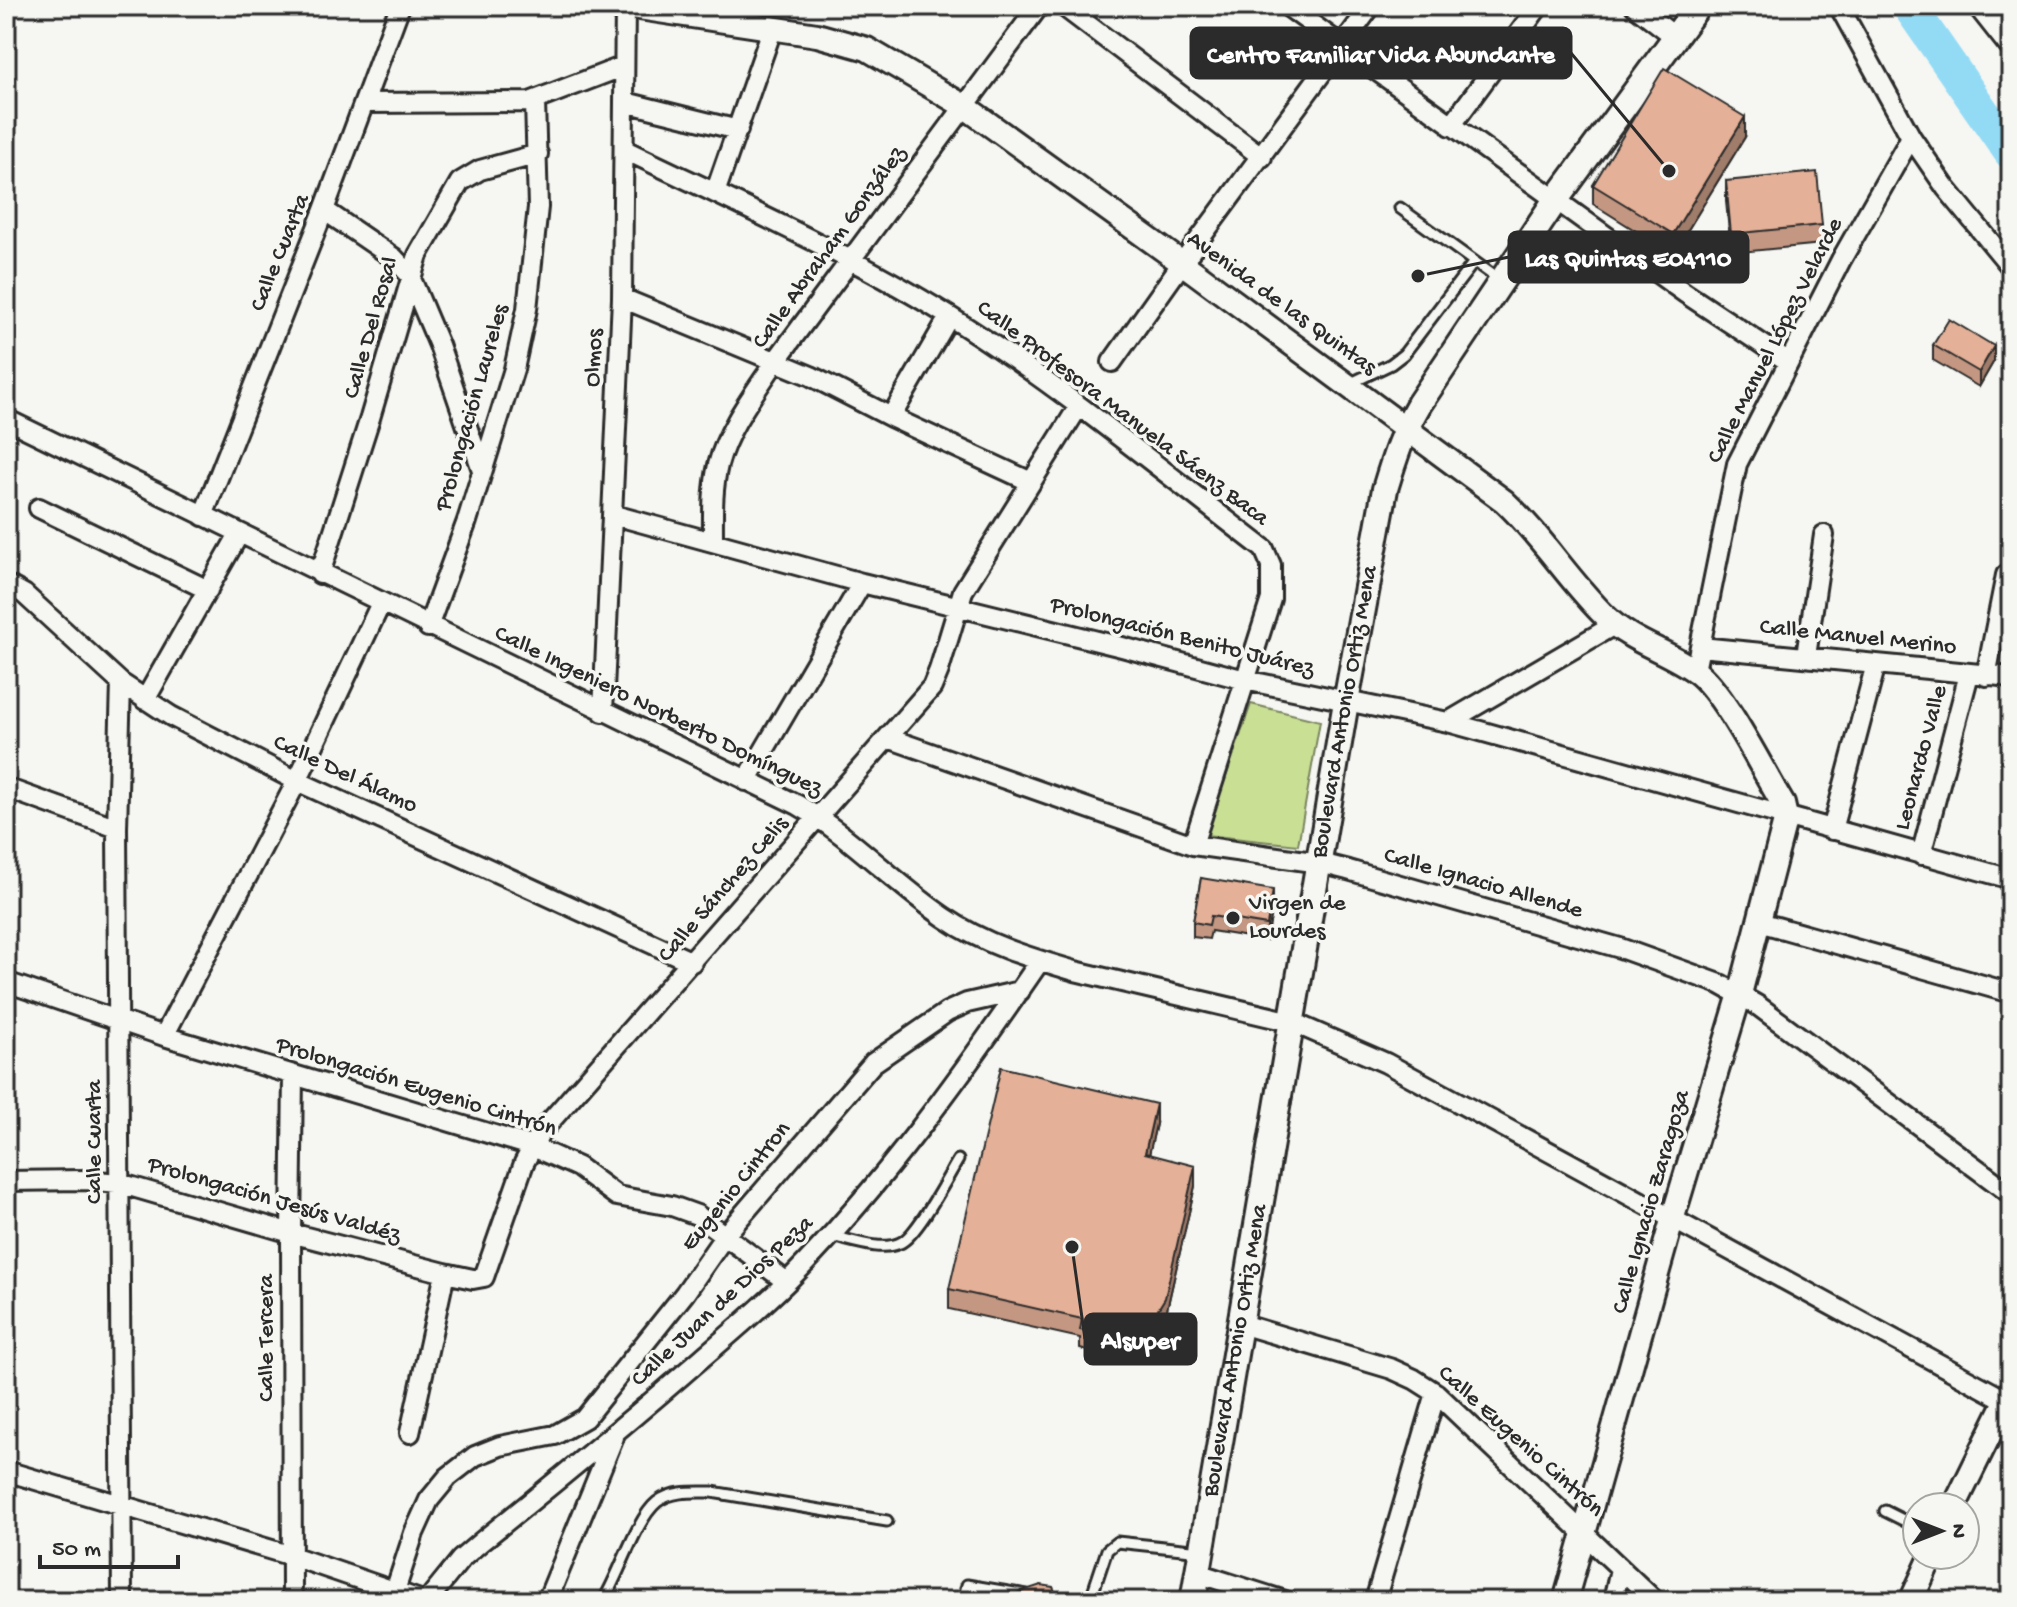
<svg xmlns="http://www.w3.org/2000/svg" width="2017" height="1607" font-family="'Gochi Hand',sans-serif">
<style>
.green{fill:#c8df94;stroke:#7a8560;stroke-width:2}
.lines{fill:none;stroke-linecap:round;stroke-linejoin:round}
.river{stroke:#93dbf5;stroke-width:34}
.service-casing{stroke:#2b2b2b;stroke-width:15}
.minor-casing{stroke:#2b2b2b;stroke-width:24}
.tertiary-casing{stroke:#2b2b2b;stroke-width:28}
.secondary-casing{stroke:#2b2b2b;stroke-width:30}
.service{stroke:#f6f6f2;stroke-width:9}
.minor{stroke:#f6f6f2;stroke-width:18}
.tertiary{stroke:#f6f6f2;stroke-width:22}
.secondary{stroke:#f6f6f2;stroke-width:24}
.wall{fill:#c49782;stroke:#2b2b2b;stroke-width:2}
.shaded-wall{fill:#a07b6a;stroke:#2b2b2b;stroke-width:2}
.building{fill:#e4b097;stroke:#2b2b2b;stroke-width:2}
.poi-dot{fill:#2b2b2b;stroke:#f6f6f2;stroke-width:3}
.labels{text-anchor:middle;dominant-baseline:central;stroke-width:7;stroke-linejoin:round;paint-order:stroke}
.street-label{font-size:24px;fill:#2b2b2b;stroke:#f6f6f2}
.poi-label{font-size:24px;fill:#2b2b2b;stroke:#f6f6f2;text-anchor:start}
.leader{fill:none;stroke:#2b2b2b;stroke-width:3}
.callout-dot{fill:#2b2b2b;stroke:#f6f6f2;stroke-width:3}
.callout{fill:#2b2b2b;stroke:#2b2b2b;stroke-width:3}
.callout-label{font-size:26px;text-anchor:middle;font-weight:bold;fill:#fff}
</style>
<rect width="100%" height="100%" fill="#f6f6f2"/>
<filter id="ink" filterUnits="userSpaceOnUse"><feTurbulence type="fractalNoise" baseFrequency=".0125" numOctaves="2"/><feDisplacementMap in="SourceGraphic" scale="16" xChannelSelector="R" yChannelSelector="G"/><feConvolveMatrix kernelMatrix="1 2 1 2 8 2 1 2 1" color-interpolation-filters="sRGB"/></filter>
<g filter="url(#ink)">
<path class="green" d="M1251 704 1320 721 1298 845 1206 835Z"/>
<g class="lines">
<path class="river" d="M1909 6 2011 153"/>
<defs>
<path id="service" d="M1400 208 1501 281
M1347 385 1391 364 1404 354 1474 262
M831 1236C851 1240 881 1252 900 1243 917 1236 947 1178 958 1160
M1885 1511 1917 1527
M603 1601C619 1576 636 1519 657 1502 672 1490 695 1492 712 1492L887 1521
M963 1601 967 1585 1027 1595
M1090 1601 1107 1550 1117 1542 1201 1551"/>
<path id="minor" d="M1063 6 1262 157
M1287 6 1685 293 1789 362
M1635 6 1674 36
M1839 6 1911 137 1946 188 2011 267
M625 102 738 130
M364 103 530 102 624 66
M1451 126 1539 6
M625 150C739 205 857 257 963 325 1069 393 1165 473 1264 549L1271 565V599L1193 845
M715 193 773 27
M324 210 394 258 409 274 439 345 482 470
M622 298 811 376 891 417 1031 482
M1112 362 1182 263 1371 6
M891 417 949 317
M6 419 798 805C851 836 894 883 944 917 983 944 1030 958 1075 971L1292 1022 1386 1063 2011 1403
M39 508 208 590
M614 515 862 583 1122 647 1245 680 1448 722 2011 879
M203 516 324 210 400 6
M713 540C713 515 712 490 718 465 728 427 754 394 775 362L1039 6
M320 574 370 418 418 255 460 182 480 170 538 154
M6 584 24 594 121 683 171 716 297 781 692 962
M428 627 467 521 514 369 527 309 538 207 535 102
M1700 647 2011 677
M1806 656 1824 535
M1695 671 1737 464 1841 260 1911 137
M1986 676 2006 575
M121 683 117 828 122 1601
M145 700 239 534
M603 712 622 298 625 6
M1448 722 1614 625
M888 738 1193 845 1320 863 1348 870 1620 948 1720 984 1757 1005 2011 1194
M746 781 862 583
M6 788 117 828
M1832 830 1876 664
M1921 855 1969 674
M1759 922 2011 993
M6 982 164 1036 531 1146 578 1167 617 1196 672 1206 697 1215 787 1282
M164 1036 297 781 381 603
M6 1181 85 1180 119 1183 291 1233 445 1273 473 1279 484 1277 524 1163 540 1133 932 687 939 670 963 591 1079 406
M1241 1324 1392 1369 1414 1379 1436 1393 1655 1601
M410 1433 445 1273
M6 1471 292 1556 423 1601
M1197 1573 1285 1601
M395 1591 414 1533 429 1500 448 1477 475 1456 500 1446 555 1435 585 1418 685 1293 726 1234 873 1063 947 1012 967 1003 1020 991
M292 1601 291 1233 293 1075
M427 1601 461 1559 482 1541C557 1481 630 1421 702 1358 731 1333 761 1308 788 1281 883 1185 964 1072 1040 961
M547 1601 614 1437
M1375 1601 1436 1393
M1613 1601 1620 1569"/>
<path id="tertiary" d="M626 6 817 35 867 49 964 106 1182 263 1504 501C1542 536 1569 581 1606 617 1631 642 1666 650 1695 671 1723 690 1763 771 1783 804L1786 817 1740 994 1673 1217 1565 1601
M1954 1507 2011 1391
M1911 1601 1932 1555"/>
<g id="secondary">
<path d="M1981 6 2011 44"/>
<path id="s1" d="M1193 1601 1346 702 1385 489C1394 459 1403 431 1419 404L1555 201 1698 6"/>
</g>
</defs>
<use href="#service" class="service-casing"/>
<use href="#minor" class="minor-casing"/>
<use href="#tertiary" class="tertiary-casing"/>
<use href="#secondary" class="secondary-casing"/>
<use href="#service" class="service"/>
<use href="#minor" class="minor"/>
<use href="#tertiary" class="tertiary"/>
<use href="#secondary" class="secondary"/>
</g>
<path class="wall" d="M1745 137 1673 254 1593 204V185Z
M1726 181 1822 225V244L1731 253 1726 201Z
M1933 345 1994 361 1979 387 1933 360Z
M1201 878 1273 905 1267 940 1211 931 1209 939 1193 937V922Z
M1156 1124 1149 1154 1195 1186 1165 1318 1149 1344 1126 1356 1102 1355 1080 1349V1338L949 1309V1289Z"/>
<path class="shaded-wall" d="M1745 117V137L1673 254V234Z
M1994 346V361L1979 387V372Z
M1273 890V905L1267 940V925Z
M1156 1104V1124L1145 1173V1153Z
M1195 1166V1186L1165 1318 1149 1344 1126 1356V1337Z"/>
<path class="building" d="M1664 68 1745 117 1673 234 1593 185Z
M1817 172 1822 225 1731 234 1726 181Z
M1949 319 1994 346 1979 372 1933 345Z
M1201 878 1273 890 1267 925 1211 916 1209 925 1193 922Z
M1001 1067 1156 1104 1145 1153 1195 1166 1165 1298 1149 1324 1126 1337 1102 1335 1080 1330 1082 1319 949 1289Z
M1041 1585 1053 1587 1059 1601H1005L1004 1597Z
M1080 1592 1083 1601H1060Z"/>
</g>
<circle class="poi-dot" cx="1233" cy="918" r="8"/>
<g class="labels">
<g class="street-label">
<text transform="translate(830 248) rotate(-54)">Calle Abraham González</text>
<text transform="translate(281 253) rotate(-68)">Calle Cuarta</text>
<text transform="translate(1281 304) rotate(36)">Avenida de las Quintas</text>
<text transform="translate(372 328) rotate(-74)">Calle Del Rosal</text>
<text transform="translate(1776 341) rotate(-63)">Calle Manuel López Velarde</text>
<text transform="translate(595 358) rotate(-87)">Olmos</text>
<text transform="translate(473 408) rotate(-74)">Prolongación Laureles</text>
<text transform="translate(1122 414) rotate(37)">Calle Profesora Manuela Sáenz Baca</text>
<text transform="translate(1182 638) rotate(14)">Prolongación Benito Juárez</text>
<text transform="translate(1858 638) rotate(6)">Calle Manuel Merino</text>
<text transform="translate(658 712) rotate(26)">Calle Ingeniero Norberto Domínguez</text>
<text stroke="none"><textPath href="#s1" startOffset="902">Boulevard Antonio Ortiz Mena</textPath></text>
<text transform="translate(1922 758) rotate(-75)">Leonardo Valle</text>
<text transform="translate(345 775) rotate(25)">Calle Del Álamo</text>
<text transform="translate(1483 884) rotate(16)">Calle Ignacio Allende</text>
<text transform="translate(724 890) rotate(-49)">Calle Sánchez Celis</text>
<text transform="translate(416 1088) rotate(17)">Prolongación Eugenio Cintrón</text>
<text transform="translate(95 1142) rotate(-90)">Calle Cuarta</text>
<text transform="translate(737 1187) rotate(-51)">Eugenio Cintron</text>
<text transform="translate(274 1201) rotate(16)">Prolongación Jesús Valdéz</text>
<text transform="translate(1652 1202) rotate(-74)">Calle Ignacio Zaragoza</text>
<text transform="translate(723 1302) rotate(-43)">Calle Juan de Dios Peza</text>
<text transform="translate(267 1338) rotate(-90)">Calle Tercera</text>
<text stroke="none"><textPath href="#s1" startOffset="254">Boulevard Antonio Ortiz Mena</textPath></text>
<text transform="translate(1520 1442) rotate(42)">Calle Eugenio Cintrón</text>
</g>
<g class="poi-label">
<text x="1249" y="904">Virgen de<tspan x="1249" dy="28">Lourdes</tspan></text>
</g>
</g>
<path class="leader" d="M1669 171L1571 53M1418 276L1509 257M1072 1247L1085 1339"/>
<g class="callout-dot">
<circle cx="1669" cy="171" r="8"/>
<circle cx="1418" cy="276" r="8"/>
<circle cx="1072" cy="1247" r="8"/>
</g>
<g class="callout">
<rect x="1191" y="28" width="380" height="50" rx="8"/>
<rect x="1509" y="232" width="239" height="50" rx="8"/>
<rect x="1085" y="1314" width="111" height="50" rx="8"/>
</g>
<g class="callout-label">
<text x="1381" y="62">Centro Familiar Vida Abundante</text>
<text x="1628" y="266">Las Quintas E04110</text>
<text x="1140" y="1348">Alsuper</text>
</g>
<rect width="2017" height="1607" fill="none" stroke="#f6f6f2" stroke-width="32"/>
<rect x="16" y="16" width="1985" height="1575" fill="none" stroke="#2b2b2b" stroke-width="3" filter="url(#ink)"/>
<g transform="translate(1941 1531) rotate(90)"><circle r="38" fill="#f6f6f2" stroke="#a5a5a2" stroke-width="2"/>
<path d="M0-6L14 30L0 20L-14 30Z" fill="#2b2b2b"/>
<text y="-12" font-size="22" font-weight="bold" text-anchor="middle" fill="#2b2b2b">N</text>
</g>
<path d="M40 1555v12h138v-12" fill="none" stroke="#2b2b2b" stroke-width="4"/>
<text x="52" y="1555" font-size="24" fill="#2b2b2b" stroke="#f6f6f2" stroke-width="6" paint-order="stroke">50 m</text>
</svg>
